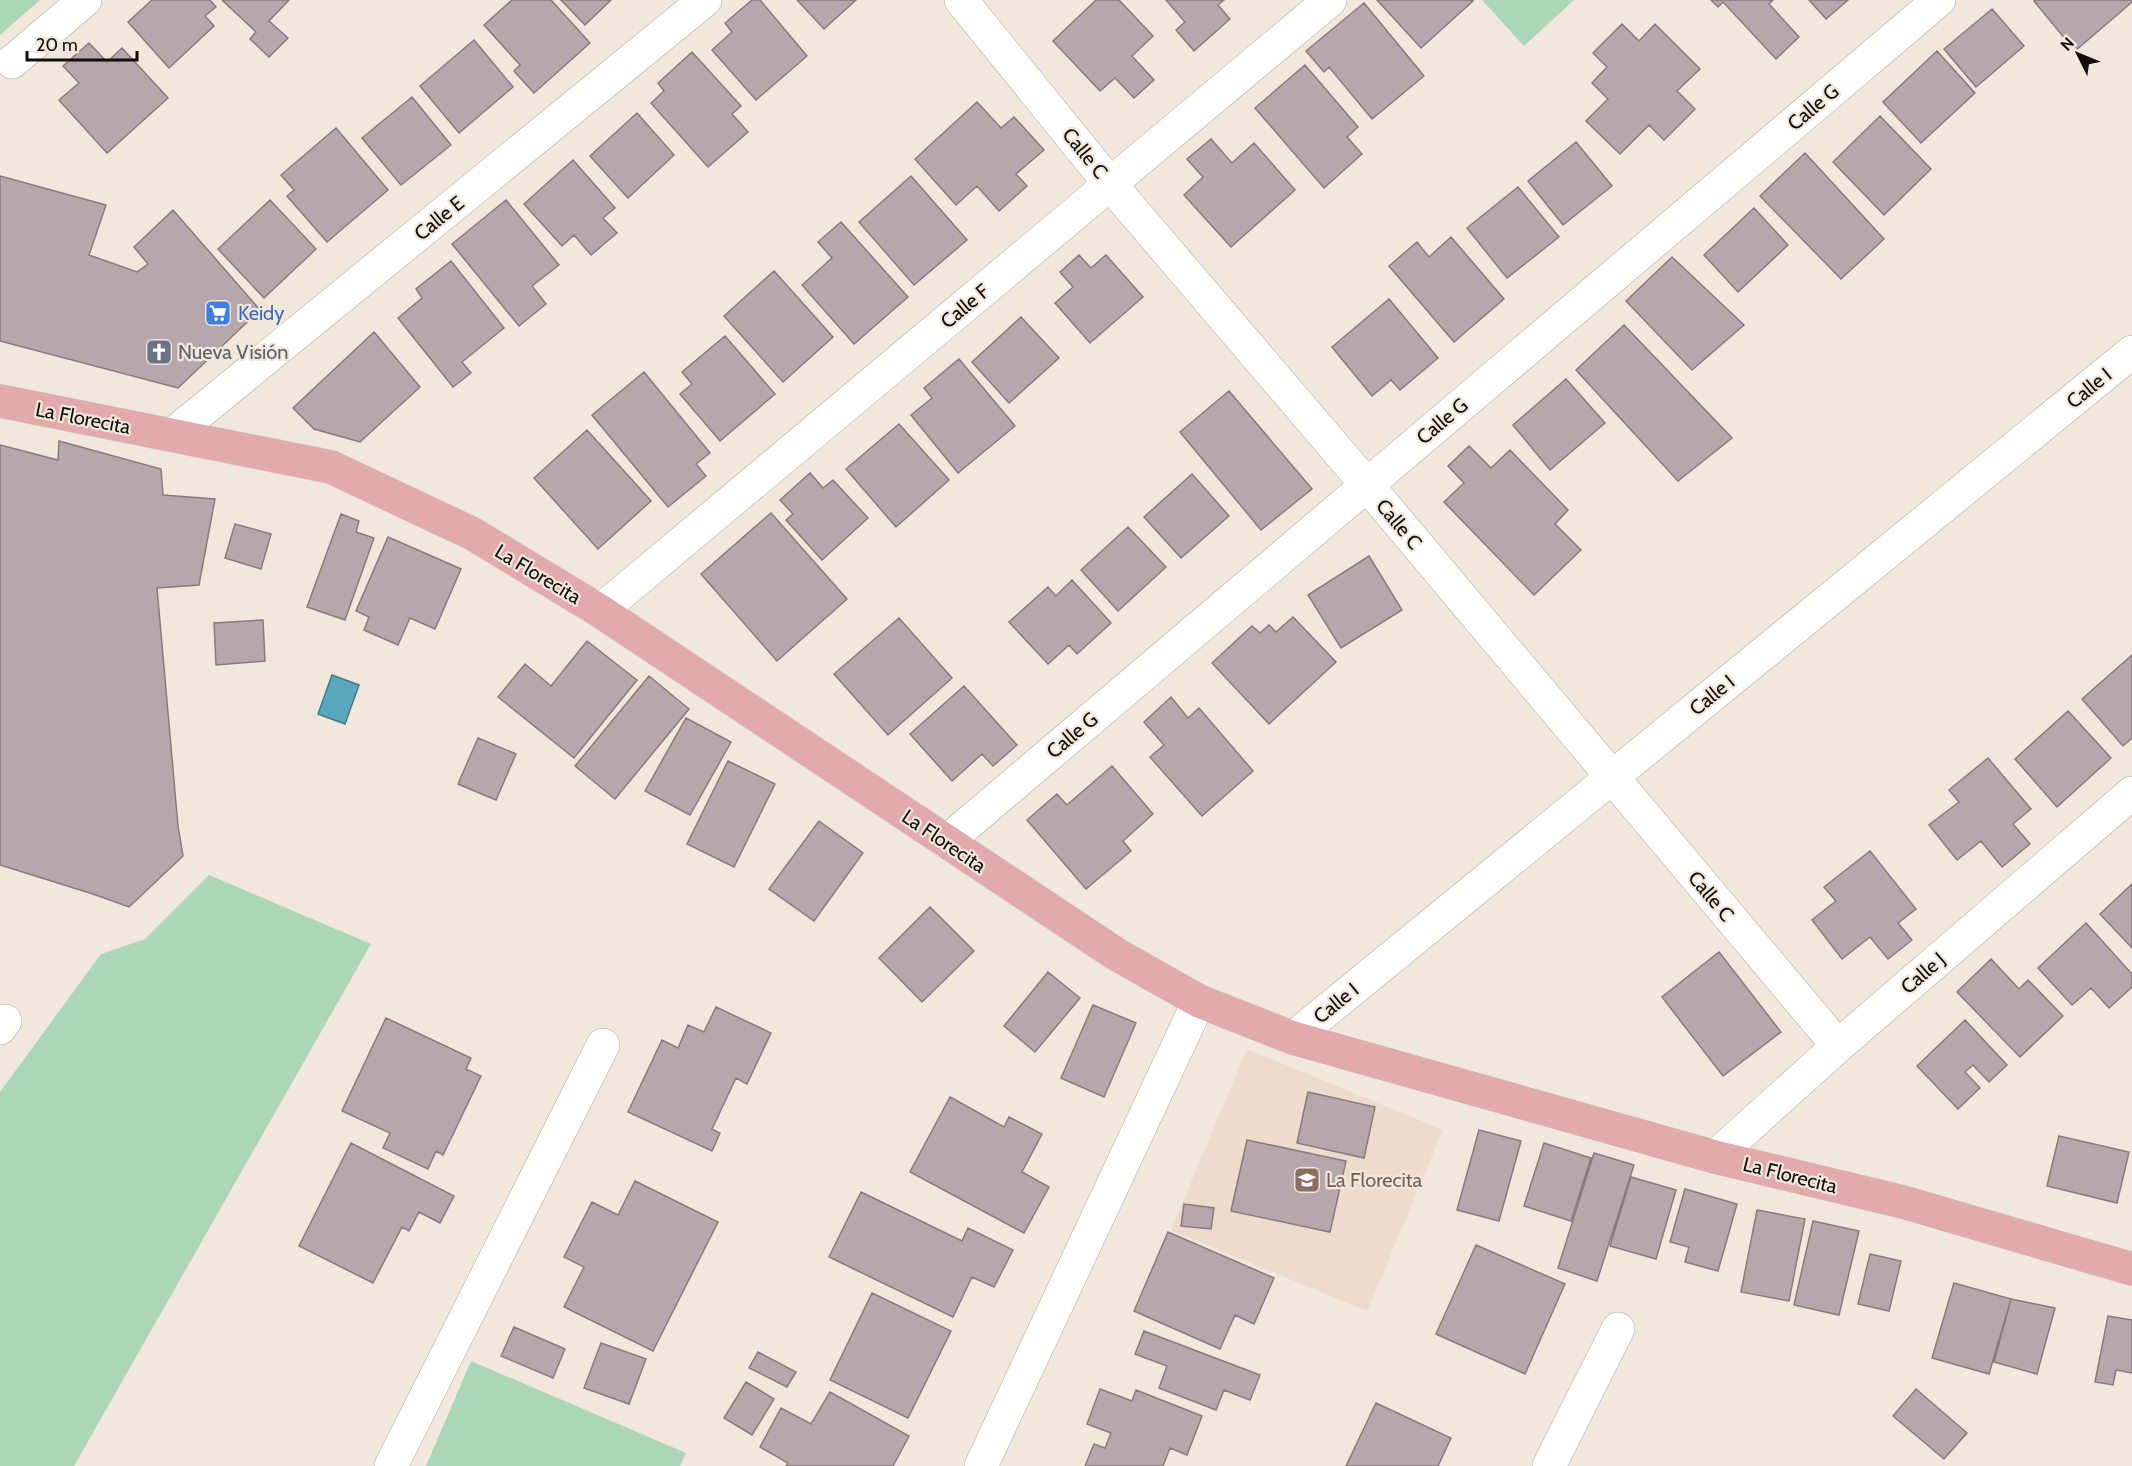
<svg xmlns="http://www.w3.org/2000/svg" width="2132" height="1466" font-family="Cabin,sans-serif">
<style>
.education{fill:#eedbcb}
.green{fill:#acd7b7}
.water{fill:#58a9bc;stroke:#437a87;stroke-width:1.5}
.building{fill:#b7a7ad;stroke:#897a7f;stroke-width:1.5}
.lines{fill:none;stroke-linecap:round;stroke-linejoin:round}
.minor-casing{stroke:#b2a79c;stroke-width:34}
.major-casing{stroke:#cbcac9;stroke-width:34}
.minor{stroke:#fff;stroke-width:33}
.major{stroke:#e2aaaa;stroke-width:33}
.labels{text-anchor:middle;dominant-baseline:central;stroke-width:4.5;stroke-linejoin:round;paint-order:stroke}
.street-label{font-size:20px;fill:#120e0a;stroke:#f1e7db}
.shop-label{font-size:20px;fill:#366cbe;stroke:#f1e7db;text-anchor:start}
.worship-label{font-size:20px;fill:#5b616d;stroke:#f1e7db;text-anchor:start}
.education-label{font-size:20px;fill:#785e54;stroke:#f1e7db;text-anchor:start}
</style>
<rect width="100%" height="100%" fill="#f1e7db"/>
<path class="education" d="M1247 1049 1443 1130 1367 1311 1171 1230Z"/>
<path class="green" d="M0 0H40L0 35Z
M1482 0H1574L1524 46Z
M209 875 371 944 74 1466H0V1092L101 954 145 939Z
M471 1361 686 1453 680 1466H426Z"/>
<path class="water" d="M332 675 359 685 345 724 318 714Z"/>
<path class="building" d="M152 0H210L216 7 205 16 214 26 169 68 128 22Z
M222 0H289L269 21 288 38 269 57 250 39 256 32Z
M512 0H551L590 43 534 93 514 71 520 65 484 25Z
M561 0H611L585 25Z
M752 0H760L807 56 756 100 712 50 732 32 725 23Z
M797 0H856L824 29Z
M1096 0H1119L1153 36 1132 56 1154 80 1134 98 1115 78 1100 91 1053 41Z
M1166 0H1224L1218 5 1230 19 1194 51 1176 30 1185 22Z
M1377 0H1472L1473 1 1421 48Z
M1711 0H1773L1769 4 1799 37 1776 59 1723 2 1718 7Z
M1809 0H1848L1826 19Z
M2035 0H2132V2L2075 51 2034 1Z
M1364 3 1424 76 1372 119 1329 67 1324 72 1306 51Z
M1992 9 2024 46 1976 87 1944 49Z
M1622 24 1639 41 1655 24 1700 69 1677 91 1695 109 1664 140 1649 125 1620 154 1586 121 1608 99 1592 83 1607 67 1593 53Z
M474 40 513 87 459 133 420 86Z
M89 43 107 62 122 48 168 98 107 153 59 100 79 83 63 66Z
M1937 51 1975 93 1921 143 1883 102Z
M692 52 741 106 732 114 748 132 708 167 651 103 664 91 658 83Z
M1305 65 1358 127 1347 137 1362 154 1324 188 1255 108Z
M412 97 451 145 401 185 362 138Z
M977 102 1001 128 1014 117 1044 150 1016 174 1027 186 999 211 977 186 956 205 915 159Z
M637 113 674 155 628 198 590 156Z
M1880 116 1931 169 1884 215 1833 162Z
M336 128 388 190 327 242 287 196 294 190 281 175Z
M1211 139 1232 163 1254 143 1295 190 1231 247 1184 195 1203 177 1187 159Z
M1576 142 1612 186 1563 225 1528 181Z
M1805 153 1884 239 1841 279 1760 196Z
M573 160 615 208 603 218 617 233 591 255 574 235 562 246 524 204Z
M0 176 106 205 89 255 137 272 148 264 134 247 173 210 260 310 178 388 0 341Z
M911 176 967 240 914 285 859 222Z
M1518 187 1559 237 1507 278 1467 228Z
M270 200 316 249 264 298 218 249Z
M506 200 559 265 532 286 546 304 519 326 452 244Z
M1754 208 1788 245 1738 292 1704 255Z
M841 222 908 297 854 344 802 285 832 258 818 242Z
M1451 237 1504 299 1454 342 1389 266 1417 242 1429 257Z
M1079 255 1091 268 1106 255 1143 297 1090 343 1055 303 1073 287 1060 272Z
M1672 257 1744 325 1692 370 1626 301Z
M451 261 504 328 462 362 471 373 453 387 398 318 422 298 416 289Z
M774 271 833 337 783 382 724 316Z
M1389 299 1438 358 1400 390 1391 380 1372 396 1332 347Z
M1021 317 1059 358 1009 403 972 362Z
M1624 325 1732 438 1678 481 1576 370Z
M374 332 420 387 360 442 314 429 293 408Z
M725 336 775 394 720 441 680 394 692 384 682 372Z
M959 359 1015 426 958 473 911 415 932 398 924 388Z
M644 372 710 453 696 464 706 476 668 507 592 415Z
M1566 379 1605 423 1550 470 1513 425Z
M1229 391 1312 489 1261 530 1180 432Z
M899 424 949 480 896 527 846 469Z
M587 430 651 501 598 549 534 478Z
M59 441 161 469 163 495 215 499 199 585 157 588 178 826 183 856 129 907 93 894 0 865V445L58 460Z
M1469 446 1491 468 1510 450 1568 510 1555 524 1581 550 1534 595 1444 502 1464 483 1448 466Z
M810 473 823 488 833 480 868 518 822 560 786 520 793 514 780 500Z
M1192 474 1229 516 1181 558 1144 517Z
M771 513 847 599 777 661 701 574Z
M341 514 359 521 356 532 374 538 345 620 307 607Z
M235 524 271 534 261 569 225 558Z
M1128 527 1166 567 1118 611 1081 570Z
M388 537 461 569 435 629 410 618 398 645 364 630 369 617 356 611Z
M1369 556 1402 610 1341 648 1308 595Z
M1072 580 1111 623 1077 654 1069 645 1048 664 1009 622 1048 587 1056 596Z
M1293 617 1336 662 1269 724 1212 663 1252 626 1260 633 1269 625 1276 632Z
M899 618 952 678 888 735 834 674Z
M263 620 265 661 216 665 214 623Z
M587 641 637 680 574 758 498 697 525 664 551 686Z
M2132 655V738L2123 746 2082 699Z
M649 676 689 709 615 799 575 766Z
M964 686 1017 745 993 766 982 754 952 781 910 734Z
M1171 697 1188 718 1199 708 1253 771 1202 816 1150 757 1164 745 1144 722Z
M2068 711 2111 758 2057 807 2015 759Z
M686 718 731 742 690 815 645 791Z
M478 738 516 754 496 800 458 784Z
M1988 758 2031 809 2013 824 2030 844 2002 867 1981 841 1957 860 1929 825 1959 802 1949 790Z
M728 761 775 784 734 867 687 844Z
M1112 766 1153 814 1123 841 1131 851 1086 889 1027 820 1057 794 1067 805Z
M819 821 863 853 814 921 769 889Z
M1870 851 1916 909 1898 923 1912 940 1888 959 1870 937 1842 959 1812 920 1836 901 1824 887Z
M2132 884V948L2100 914Z
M930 907 974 951 922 1002 879 958Z
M2086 923 2132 974V987L2109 1008 2091 988 2072 1005 2038 968Z
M1719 952 1781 1032 1723 1076 1662 997Z
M1991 959 2019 989 2028 980 2063 1016 2020 1057 1957 992Z
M1048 972 1080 998 1035 1052 1004 1026Z
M1093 1005 1136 1023 1104 1097 1061 1078Z
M716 1007 771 1033 747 1084 736 1078 712 1129 720 1133 712 1151 628 1112 662 1040 678 1048 688 1025 704 1032Z
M386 1018 471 1058 466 1069 481 1076 443 1155 436 1151 428 1169 383 1148 390 1133 342 1111Z
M1965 1020 2007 1065 1989 1082 1973 1065 1965 1072 1980 1088 1958 1109 1917 1066Z
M1308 1092 1375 1107 1364 1158 1297 1143Z
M950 1097 1004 1127 1009 1117 1042 1134 1022 1172 1049 1187 1024 1233 910 1172Z
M1479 1130 1521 1141 1499 1221 1457 1210Z
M2059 1136 2129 1152 2117 1203 2047 1186Z
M1247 1140 1346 1161 1330 1232 1231 1211Z
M351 1143 454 1196 440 1223 419 1212 409 1231 402 1227 373 1283 299 1246Z
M1544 1143 1591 1158 1571 1221 1524 1206Z
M1594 1153 1634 1165 1597 1281 1558 1268Z
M1631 1177 1676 1190 1656 1259 1610 1246Z
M635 1181 718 1222 653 1351 564 1307 584 1267 564 1257 592 1202 618 1215Z
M1685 1189 1737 1204 1718 1271 1685 1262 1689 1247 1670 1242Z
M861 1192 962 1241 968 1228 1013 1250 994 1287 972 1277 953 1317 829 1257Z
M1184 1204 1214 1208 1211 1229 1181 1226Z
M1757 1210 1805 1219 1789 1301 1741 1292Z
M1813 1221 1859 1231 1839 1315 1794 1305Z
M1168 1232 1274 1278 1254 1324 1235 1315 1220 1349 1134 1311Z
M1476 1245 1565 1284 1525 1374 1436 1334Z
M1870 1254 1901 1261 1889 1311 1858 1304Z
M1954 1283 2011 1299 1989 1374 1932 1358Z
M872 1293 951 1331 908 1418 830 1380Z
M2011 1299 2055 1308 2037 1374 1994 1362Z
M2108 1316 2132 1320V1373L2116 1370 2113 1385 2095 1382Z
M514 1327 565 1349 553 1378 501 1356Z
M1144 1331 1260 1375 1250 1400 1224 1390 1216 1410 1159 1388 1167 1366 1135 1354Z
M601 1343 646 1359 629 1404 584 1388Z
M758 1352 796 1372 787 1387 749 1368Z
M746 1382 774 1399 752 1435 724 1418Z
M1100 1389 1132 1401 1136 1390 1202 1416 1187 1455 1170 1448 1163 1466H1085L1094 1444 1105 1448 1111 1433 1087 1424Z
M1916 1389 1967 1433 1944 1459 1893 1416Z
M830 1392 909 1436 893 1466H786L788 1463 760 1447 781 1408 811 1424Z
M1376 1403 1451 1438 1438 1466H1346Z"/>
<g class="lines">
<defs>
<path id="minor" d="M961 0 1110 184 1367 485 1838 1046
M12 62 85 0
M172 435 705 0
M600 611 1330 0
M946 842 1939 0
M0 1028 5 1021
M1293 1038 2132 352
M1715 1157 1838 1046 2132 793
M391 1466 603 1045
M981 1466 1199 1001
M1549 1466 1618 1329"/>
<path id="major" d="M0 401 331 467 473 534 600 611 1116 954 1199 1001 1293 1038 1715 1157 1903 1202 2132 1269"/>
</defs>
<use href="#minor" class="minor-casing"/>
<use href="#major" class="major-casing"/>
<use href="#minor" class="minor"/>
<use href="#major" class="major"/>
</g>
<defs>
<symbol id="supermarket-square" viewBox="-11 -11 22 22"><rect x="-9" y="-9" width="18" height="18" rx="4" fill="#3f7fe0" stroke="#f1e7db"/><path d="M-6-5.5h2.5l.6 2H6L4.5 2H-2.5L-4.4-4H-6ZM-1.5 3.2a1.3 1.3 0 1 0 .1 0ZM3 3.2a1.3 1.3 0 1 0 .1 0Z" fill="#fff"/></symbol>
<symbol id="church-square" viewBox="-11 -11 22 22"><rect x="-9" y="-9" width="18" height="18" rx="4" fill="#6b7280" stroke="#f1e7db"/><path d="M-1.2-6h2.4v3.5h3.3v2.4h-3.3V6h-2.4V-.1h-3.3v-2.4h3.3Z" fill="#fff"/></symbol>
<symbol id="school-square" viewBox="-11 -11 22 22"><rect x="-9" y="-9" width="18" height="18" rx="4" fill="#8d6e63" stroke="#f1e7db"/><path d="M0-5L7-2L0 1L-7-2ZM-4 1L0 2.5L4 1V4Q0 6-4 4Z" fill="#fff"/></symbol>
</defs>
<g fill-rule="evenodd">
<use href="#supermarket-square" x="203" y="298" width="30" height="30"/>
<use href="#church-square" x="144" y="337" width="30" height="30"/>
<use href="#school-square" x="1292" y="1165" width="30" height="30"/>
</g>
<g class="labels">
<g class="street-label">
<text transform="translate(1813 107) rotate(-40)">Calle G</text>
<text transform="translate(1085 153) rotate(51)">Calle C</text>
<text transform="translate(439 218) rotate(-39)">Calle E</text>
<text transform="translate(965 306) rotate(-40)">Calle F</text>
<text transform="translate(2089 388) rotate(-39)">Calle I</text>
<text transform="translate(83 418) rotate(11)">La Florecita</text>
<text transform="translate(1442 421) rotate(-40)">Calle G</text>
<text transform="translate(1399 524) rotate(50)">Calle C</text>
<text transform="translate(538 574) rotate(31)">La Florecita</text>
<text transform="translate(1712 695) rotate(-39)">Calle I</text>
<text transform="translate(1072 735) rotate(-40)">Calle G</text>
<text transform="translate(944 841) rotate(34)">La Florecita</text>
<text transform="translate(1711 896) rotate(50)">Calle C</text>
<text transform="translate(1923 973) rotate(-41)">Calle J</text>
<text transform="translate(1336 1003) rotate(-39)">Calle I</text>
<text transform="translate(1790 1175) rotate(14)">La Florecita</text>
</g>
<g class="shop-label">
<text x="238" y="313">Keidy</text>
</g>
<g class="worship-label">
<text x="178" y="352">Nueva Visión</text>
</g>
<g class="education-label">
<text x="1326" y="1180">La Florecita</text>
</g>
</g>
<g transform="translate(2078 54) rotate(313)" stroke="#f1e7db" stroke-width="4.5" paint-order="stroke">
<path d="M0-4.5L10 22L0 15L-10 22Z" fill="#120e0a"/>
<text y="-9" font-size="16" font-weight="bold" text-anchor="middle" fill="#120e0a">N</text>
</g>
<path d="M27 51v9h110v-9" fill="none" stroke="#120e0a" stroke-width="3"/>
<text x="36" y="51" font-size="18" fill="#120e0a" stroke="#f1e7db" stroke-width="4.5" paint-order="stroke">20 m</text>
</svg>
